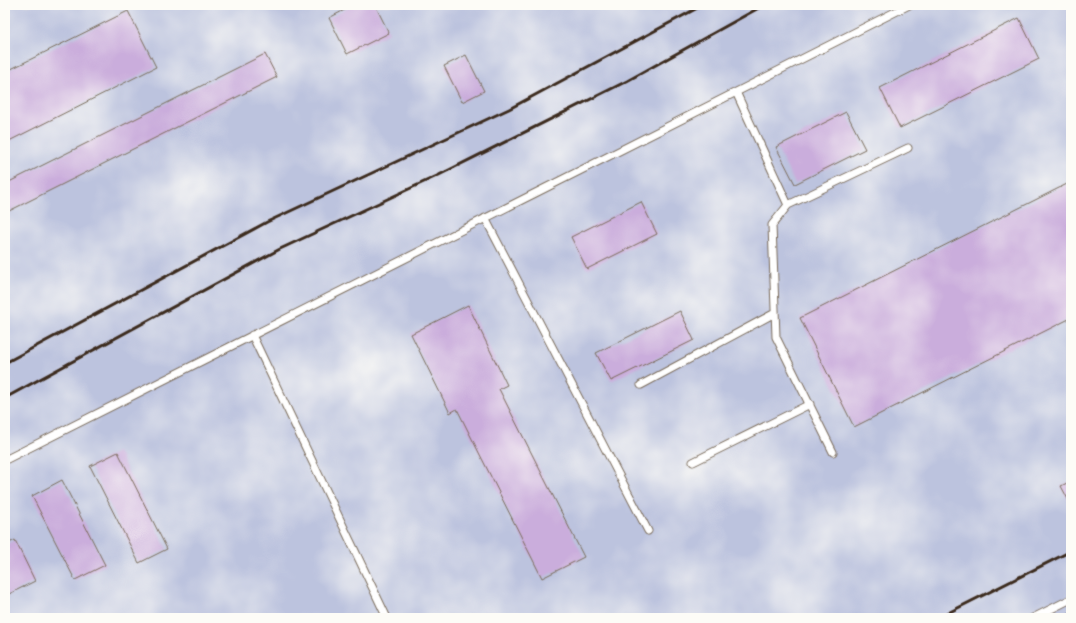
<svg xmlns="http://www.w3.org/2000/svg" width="1076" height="623" font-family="'Balsamiq Sans',sans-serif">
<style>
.industrial{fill:#bcc3de}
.building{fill:#caaddc}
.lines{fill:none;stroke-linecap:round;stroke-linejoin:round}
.service-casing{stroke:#7a6b5a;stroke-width:9}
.service{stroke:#fff;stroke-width:7}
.rail{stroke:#3b2a1e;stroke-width:3}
</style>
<rect width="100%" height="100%" fill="#fdfcf7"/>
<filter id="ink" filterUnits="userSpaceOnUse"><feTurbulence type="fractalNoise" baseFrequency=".025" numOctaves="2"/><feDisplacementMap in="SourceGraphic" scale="8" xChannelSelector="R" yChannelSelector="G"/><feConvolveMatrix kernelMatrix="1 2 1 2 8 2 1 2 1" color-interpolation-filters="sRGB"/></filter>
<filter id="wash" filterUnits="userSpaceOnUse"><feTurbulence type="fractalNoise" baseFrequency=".012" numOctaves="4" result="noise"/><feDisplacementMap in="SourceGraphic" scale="16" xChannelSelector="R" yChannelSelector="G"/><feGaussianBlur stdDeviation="0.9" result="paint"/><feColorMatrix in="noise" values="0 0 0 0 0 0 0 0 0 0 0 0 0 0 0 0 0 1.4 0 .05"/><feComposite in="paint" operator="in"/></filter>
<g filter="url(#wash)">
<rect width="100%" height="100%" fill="#f0e4c8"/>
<path class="industrial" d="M5 5H1071V618H5Z"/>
<g id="blocks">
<path class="building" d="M354 5H375L389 33 347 54 329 18Z
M128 11 156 67 5 143V72Z
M1019 18 1039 59 900 128 880 88Z
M265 54 277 77 5 213V184Z
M466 55 484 91 462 102 444 66Z
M846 112 865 149 795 184 776 147Z
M1071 182V318L854 427 800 318Z
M641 202 657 234 587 269 571 237Z
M468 305 507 385 499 389 584 557 542 578 457 409 450 413 411 334Z
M680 311 694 340 611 381 596 353Z
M118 452 167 549 139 563 90 466Z
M62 480 105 565 75 580 32 496Z
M1071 481V505L1061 486Z
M15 540 35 581 5 596V545Z"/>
</g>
</g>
<g filter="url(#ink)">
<use href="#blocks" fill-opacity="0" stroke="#7a6b5a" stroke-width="1"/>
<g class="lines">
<defs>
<path id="service" d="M736 92 788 205
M485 218 648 531
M252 335 387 618
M641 385 775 313
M833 452 776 337 772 225 788 205 908 148
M5 460 909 5
M693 462 810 404
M1033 618 1071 599"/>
</defs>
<use href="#service" class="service-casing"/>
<use href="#service" class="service"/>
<path class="rail" d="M5 363 267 222 509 109 703 5
M5 398 280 249 439 175 627 81 764 5
M938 618 1071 551
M1064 618 1071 614"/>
</g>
</g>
<rect width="1076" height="623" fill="none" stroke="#fdfcf7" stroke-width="20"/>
</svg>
